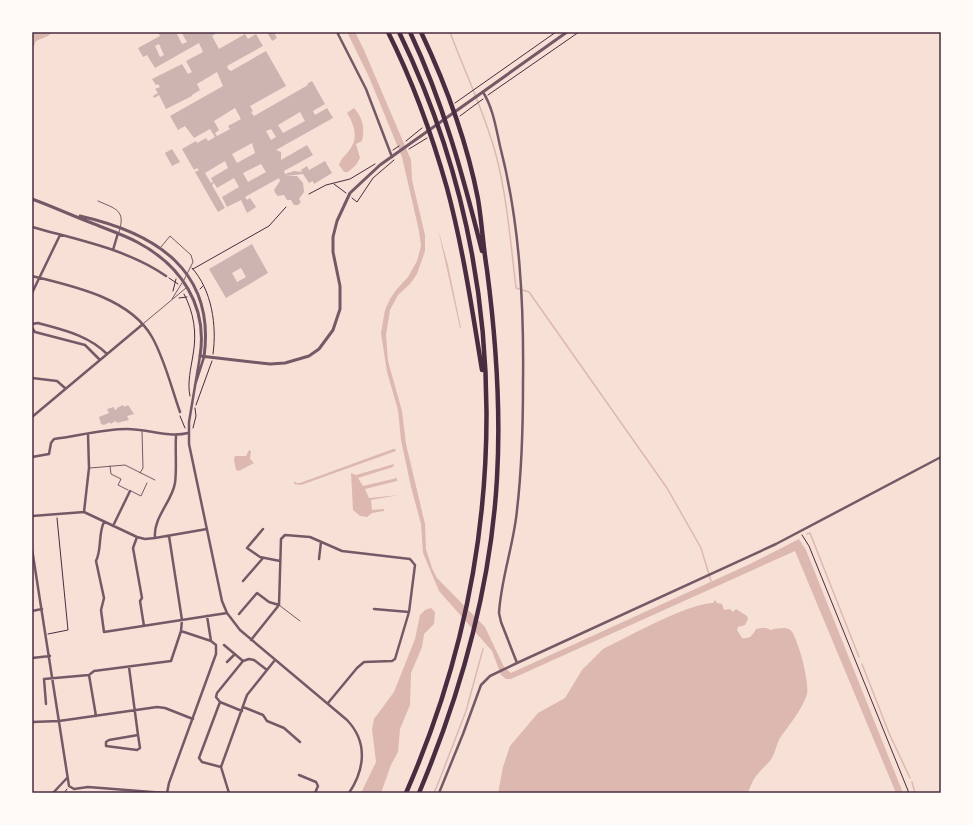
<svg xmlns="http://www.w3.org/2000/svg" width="973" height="825" font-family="Overpass,sans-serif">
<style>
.water{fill:#dcb8b0}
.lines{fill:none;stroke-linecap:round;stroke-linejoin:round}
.stream{stroke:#dcb8b0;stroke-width:1.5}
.building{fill:#ccb4b1;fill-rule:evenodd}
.path{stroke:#4a2c40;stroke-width:1}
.service{stroke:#755966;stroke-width:1}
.minor{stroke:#755966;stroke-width:2.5}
.tertiary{stroke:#755966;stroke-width:3}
.motorway{stroke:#4a2c40;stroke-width:4.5}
.neatline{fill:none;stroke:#4a2c40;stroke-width:1.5}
</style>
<rect width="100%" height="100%" fill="#f7e1d7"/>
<path class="water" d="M32 32H52L48 36 36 41 32 50Z
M347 32H355L364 50 411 160 412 180 425 235V251L417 274 410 284 398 295 390 310 386 335 388 361 402 411 406 444 425 524 426 549 432 568 437 578 485 627 504 667 511 673 750 564 799 539 806 550 903 793H896L795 551 511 679H506L501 675 492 651 439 591 423 553 421 524 411 487 401 440 398 410 387 372 381 333 385 310 390 299 396 290 408 277 417 261 421 246 419 231 402 157 369 77Z
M354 108C363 118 365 129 362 141L356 144 360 158 356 165 348 172H344L339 165C341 158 344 157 348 152 359 139 355 126 347 113Z
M438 229 448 265 461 328H460Z
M393 449H395L396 451 301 485 294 484 295 481 296 483H300Z
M249 450 251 451 250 459 254 463 239 471 236 470 234 460 235 456H246Z
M394 464 393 467 358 478 363 486 397 478V481L365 489 369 498 399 495 371 500 372 510 384 509V511L372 513 367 517 360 516 353 510 351 473 356 475Z
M715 600 717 603 722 604 724 610 730 609 733 612 736 609 747 616 748 619 745 625 738 627 737 630 742 638C750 639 752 636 756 629 760 628 768 627 770 630 790 626 792 627 798 646 802 656 809 684 807 694 802 710 789 725 780 738 776 745 775 755 770 761 758 774 754 775 748 793H498L503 767 510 746 538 713 565 698 582 670 603 649C630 636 686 604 713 603Z
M431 608 435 612 434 624 424 634 422 647 411 673 410 705 400 729 398 752 391 765 381 793H361L376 762 372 729 374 719 394 692 415 639 420 615 425 610Z"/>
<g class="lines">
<path class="stream" d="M450 32C465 73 485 113 496 155 507 196 511 246 516 288L529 292 667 488 701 548 711 581
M807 534 810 533 859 657
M862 664 889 733 910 778
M441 776 466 711 483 649
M912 782 915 793
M434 793 441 776"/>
</g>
<path class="building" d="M158 32H180L177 34 182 44 187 42 181 32H218L212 36 219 49 245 34 248 39 256 34 263 46 227 66 228 69 231 71 266 51 286 86 250 106 253 111 251 112 254 116 308 85 307 84 312 81 325 104 313 111 315 115 327 108 333 118 276 150 281 152V160L307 145 313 155 284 171 285 174 294 171 302 172 301 170 307 166 309 170 325 161 332 173 314 184 313 181 309 183 303 174 286 176H297L303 183 304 192 299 199 301 202 298 205H294L291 200H287L284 195 278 196 276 194 274 190 280 181 279 178 245 197 247 200 250 198 256 207 247 213 241 200 227 207 222 197 239 187 234 178 217 188 214 183 212 185 225 208 218 212 195 172 199 170 197 168 194 170 182 149 196 141 197 143 206 138 208 141 215 137 210 129 194 138 185 126 178 130 170 116 223 86 217 72 197 84 200 90 192 95V96L166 109 159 95 154 98 153 96 158 93 155 89 160 87 158 84 156 85 152 79 182 64 188 74 192 72 186 61 203 52 199 43 155 68 147 55 143 57 138 48 160 36ZM159 44 164 55 160 57 155 46ZM235 108 241 119 228 126 230 129 217 136 215 133 219 130 214 121ZM300 112 305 121 283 133 278 125ZM271 129 276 137 271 140 266 131ZM252 143 255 153 237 163 232 154ZM225 161 228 168 211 178 213 182 211 183 205 173ZM261 164 266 172 248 182 243 173Z
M267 32H274L277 38 272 41Z
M172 149 180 162 172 166 165 153Z
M252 244 268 273 226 298 209 269ZM241 268 246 277 237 282 232 273Z
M123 405 124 407 128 405 134 414 127 416 129 420 117 423 116 421 110 424V422L104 425 101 424 99 417 109 413 107 409 114 407 115 410 117 409V408Z"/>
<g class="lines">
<path class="path" d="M488 95 579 32
M455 103 556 32
M460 116 483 99
M406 141 422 128
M409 149 427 138
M393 150 399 146
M334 184 346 193
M309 194 326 185 350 179 375 164
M352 198 357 202 373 178 394 160
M192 268C212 290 217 326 213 354
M193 269 269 226 286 207
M169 278 178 284
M200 289 203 286
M173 291 176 279
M184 294C194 313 197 333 193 355 191 368 187 383 190 396
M179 298 187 297
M196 405 212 361
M180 416 185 428
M193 428 196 416 195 408
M802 535 809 546 909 793
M48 634 68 630 57 518
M64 793 67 789"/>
<path class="service" d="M98 201C116 209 126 210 119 232
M161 247 170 236 191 255 193 262 184 280
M172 299 182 283
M144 323 186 288
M110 466 111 474 121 479 118 485 128 490
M90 468 125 465 155 480
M140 473 143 468 142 431
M131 491 141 496 147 483
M279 605 300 621"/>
<path class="minor" d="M337 32 366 89 392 157
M32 227C78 240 127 249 166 276
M113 250 118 233
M32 276C73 286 130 298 152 337 165 360 171 387 180 412
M32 293 60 235
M32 324 38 323C63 330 88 335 107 354
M32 328 35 332 85 345 100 360
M200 356 189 422V444L222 601 227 613 240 630 347 720C368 742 365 769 349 793
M32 378 57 381 65 388
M195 385 204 357
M32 417 143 324
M176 436C175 450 177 469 175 483 172 502 153 517 155 538L207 529
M32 457 49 454 51 443 54 439C78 436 103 429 127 429 148 429 168 438 188 433
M84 512 89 468 88 434
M32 516 84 512 137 537 145 539 155 538
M104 522C98 534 102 549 96 561L104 598 101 610 104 632 227 613
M113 526 130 491
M263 529 247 548 260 557 280 561
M137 537 133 548 142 598 140 601 144 626
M32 549 69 786 74 789 88 787 165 793
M319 559 321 542
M243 581 263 558
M374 609 409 612
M32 611 42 609
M239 614 257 593 269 602 279 605
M181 631 211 641
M251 640 279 605 281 539 285 535 310 537 342 551 410 559 415 565 409 612 395 659 392 661 364 662 357 668 328 703
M224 645 243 661
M32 658 50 656
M227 662 235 654
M517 663 776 544 941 457
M129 667 138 735 109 740 106 742V746L137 750 140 748 138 735
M89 675 96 716
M220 702 199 758 202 762 221 767
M46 704 44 679 89 675 94 671 171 661 181 631 182 620 169 536
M243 707 263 715 267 721 284 728 300 742
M242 711 220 702 216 697 217 693 243 661 249 659 254 660 267 670
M32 722 59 721 157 707 165 708 193 719
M299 775 316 782 318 786 315 793
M53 793 67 778
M167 793 169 783 216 654V645L211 641 207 616
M229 793 221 767 247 695 275 660
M439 793 463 734 481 685 490 676 517 663 501 622 499 613C501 578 514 544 517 510 522 468 523 425 523 383 524 304 520 223 500 146 496 128 493 108 483 92"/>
<path class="tertiary" d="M32 199C54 207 75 217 97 225 111 231 124 235 137 242 181 265 208 306 200 356L270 364 285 363 309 356 319 349 333 330 340 309V286L333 252V237L337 221 350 193 380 165 567 32
M80 216C155 233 216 270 204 357"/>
<path class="motorway" d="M388 32C413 82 432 135 447 188 463 248 472 309 482 370
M399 32C516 274 513 549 406 793
M410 32C443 102 463 176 482 251
M419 793C461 693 491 586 497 478 501 408 496 339 487 270 483 246 482 223 478 199 467 142 446 85 421 32"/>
</g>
<rect width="973" height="825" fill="none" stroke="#fffaf5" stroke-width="66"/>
<rect x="33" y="33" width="907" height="759" class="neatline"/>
</svg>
